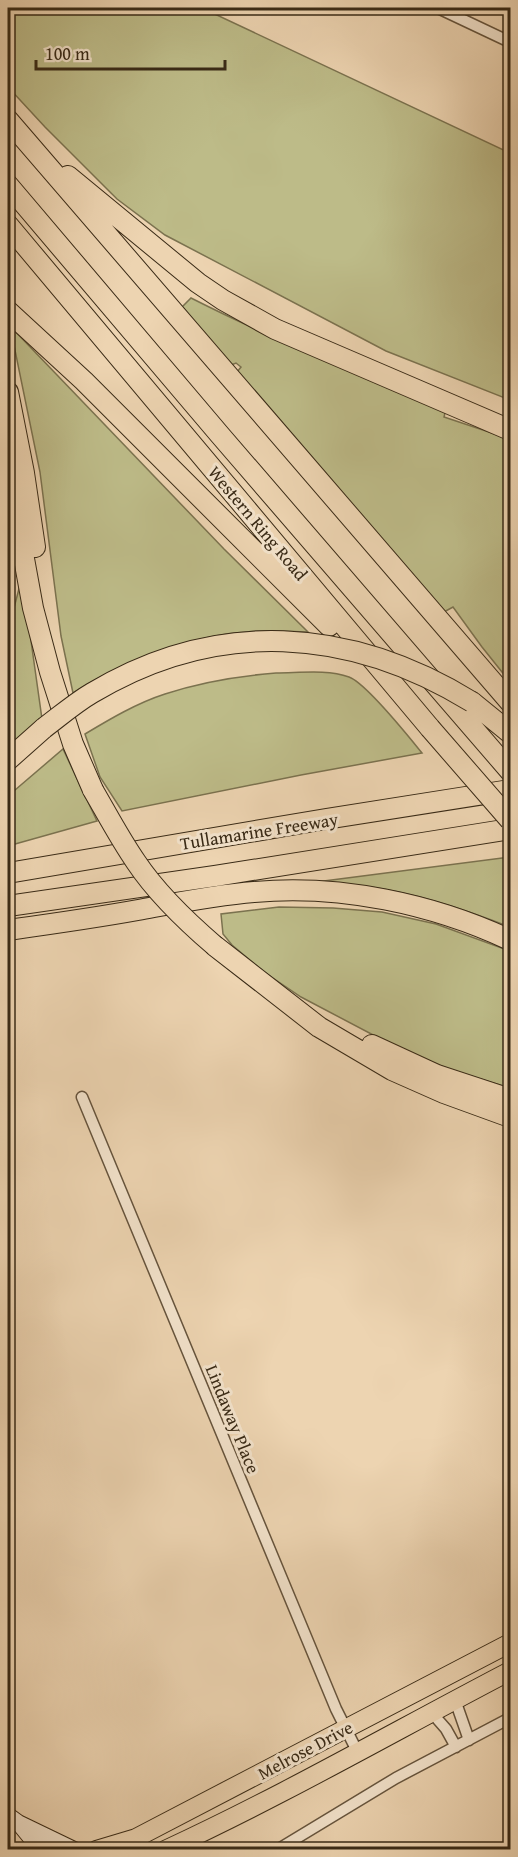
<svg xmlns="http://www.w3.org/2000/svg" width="518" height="1857" font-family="'Gentium Book Plus',serif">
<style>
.green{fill:#bdbb88;stroke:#7b724f;stroke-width:1.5}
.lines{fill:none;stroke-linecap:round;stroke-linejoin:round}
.street-casing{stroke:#66543d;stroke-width:13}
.secondary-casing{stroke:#392a16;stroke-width:17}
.primary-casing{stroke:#392a16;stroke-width:20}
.highway-casing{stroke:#392a16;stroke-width:22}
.street{stroke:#f3e3cc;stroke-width:10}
.secondary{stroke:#f3e3cc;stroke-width:15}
.primary{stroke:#edd4b1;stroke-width:18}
.highway{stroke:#edd4b1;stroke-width:20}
.highway-bridge-casing{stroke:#392a16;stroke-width:22;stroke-linecap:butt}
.highway-bridge{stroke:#edd4b1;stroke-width:20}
.labels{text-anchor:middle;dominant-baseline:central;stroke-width:6;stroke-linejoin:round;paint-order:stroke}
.street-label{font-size:18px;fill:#392a16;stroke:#f3e3cc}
</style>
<rect width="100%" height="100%" fill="#edd4b1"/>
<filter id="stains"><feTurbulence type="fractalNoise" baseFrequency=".00333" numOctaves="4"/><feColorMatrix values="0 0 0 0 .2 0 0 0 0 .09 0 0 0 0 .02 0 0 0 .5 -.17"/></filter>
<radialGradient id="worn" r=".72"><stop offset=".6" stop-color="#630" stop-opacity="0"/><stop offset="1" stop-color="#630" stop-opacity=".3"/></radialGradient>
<path class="green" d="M8 8H202L510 153V400L386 351 165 235 117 199 45 127 8 87Z
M191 298C274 340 359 375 446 409L444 417 510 439V682L482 647 453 607 444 612 237 372 241 367 236 363 231 365 182 307Z
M10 326 224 549 308 632C291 632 274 630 257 631 191 635 129 658 73 693L61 636 40 472Z
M22 577 42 719 8 748V631Z
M276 673C299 673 327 669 349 677 366 683 409 737 422 753L301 775 122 811 100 777 85 734C110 719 137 703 165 694 201 682 238 676 276 673Z
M63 749 97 821 8 846V796Z
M510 857V927C463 909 413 892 363 886 347 884 331 884 316 882Z
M279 907 333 908 382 912 436 924 510 951V1088L451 1070 396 1047 301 997 264 972 232 945 223 934 221 914Z"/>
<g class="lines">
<defs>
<path id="street" d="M438 8 510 42
M82 1097 336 1709 357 1751
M455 1700 469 1740
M432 1713 446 1729 456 1747
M277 1850 396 1778 510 1718"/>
<path id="secondary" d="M8 1815 19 1823 75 1850
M20 1825 33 1841 36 1850"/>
<path id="primary" d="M96 1850 136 1838 510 1643
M165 1850C282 1796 395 1731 510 1671"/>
<path id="highway" d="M8 120 510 702
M68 176 198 283 223 300 275 329 510 430
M8 185 220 435 510 771
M8 225 430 728
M8 311 84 381 329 626
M8 392 24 473 35 547
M8 471 33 608 50 672 73 744 93 790
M472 702 510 733
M8 760 44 728
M8 873 326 819 510 790
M8 906 215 876 510 829
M8 930C51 924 94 918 138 910 176 903 215 895 254 892 340 884 433 904 510 940
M215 946 319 1027 392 1070 444 1093 510 1117
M372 1045 437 1075 510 1099"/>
</defs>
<use href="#street" class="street-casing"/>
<use href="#secondary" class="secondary-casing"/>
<use href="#primary" class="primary-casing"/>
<use href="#highway" class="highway-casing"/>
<use href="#street" class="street"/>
<use href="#secondary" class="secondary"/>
<use href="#primary" class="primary"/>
<use href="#highway" class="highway"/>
<defs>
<path id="highway-bridge" d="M44 728C60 716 75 703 92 693 217 618 350 627 472 702
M430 728 510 820
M93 790C107 814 120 839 136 862 156 892 187 922 215 946"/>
</defs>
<use href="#highway-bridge" class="highway-bridge-casing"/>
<use href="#highway-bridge" class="highway-bridge"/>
</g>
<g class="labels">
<g class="street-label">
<text transform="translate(258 523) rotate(50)">Western Ring Road</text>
<text transform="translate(259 831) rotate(-9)">Tullamarine Freeway</text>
<text transform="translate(233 1419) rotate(68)">Lindaway Place</text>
<text transform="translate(305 1750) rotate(-28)">Melrose Drive</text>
</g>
</g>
<rect width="518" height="1857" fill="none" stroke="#edd4b1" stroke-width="30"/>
<rect x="9" y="9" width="500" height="1839" fill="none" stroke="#392a16" stroke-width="3"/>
<rect x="15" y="15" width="488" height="1827" fill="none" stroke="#392a16" stroke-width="1.5"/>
<path d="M36 60v9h189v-9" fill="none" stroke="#392a16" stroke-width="3"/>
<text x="45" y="60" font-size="18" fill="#392a16" stroke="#f3e3cc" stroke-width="4.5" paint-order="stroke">100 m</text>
<rect width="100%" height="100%" filter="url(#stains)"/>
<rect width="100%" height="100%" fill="url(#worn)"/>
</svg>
